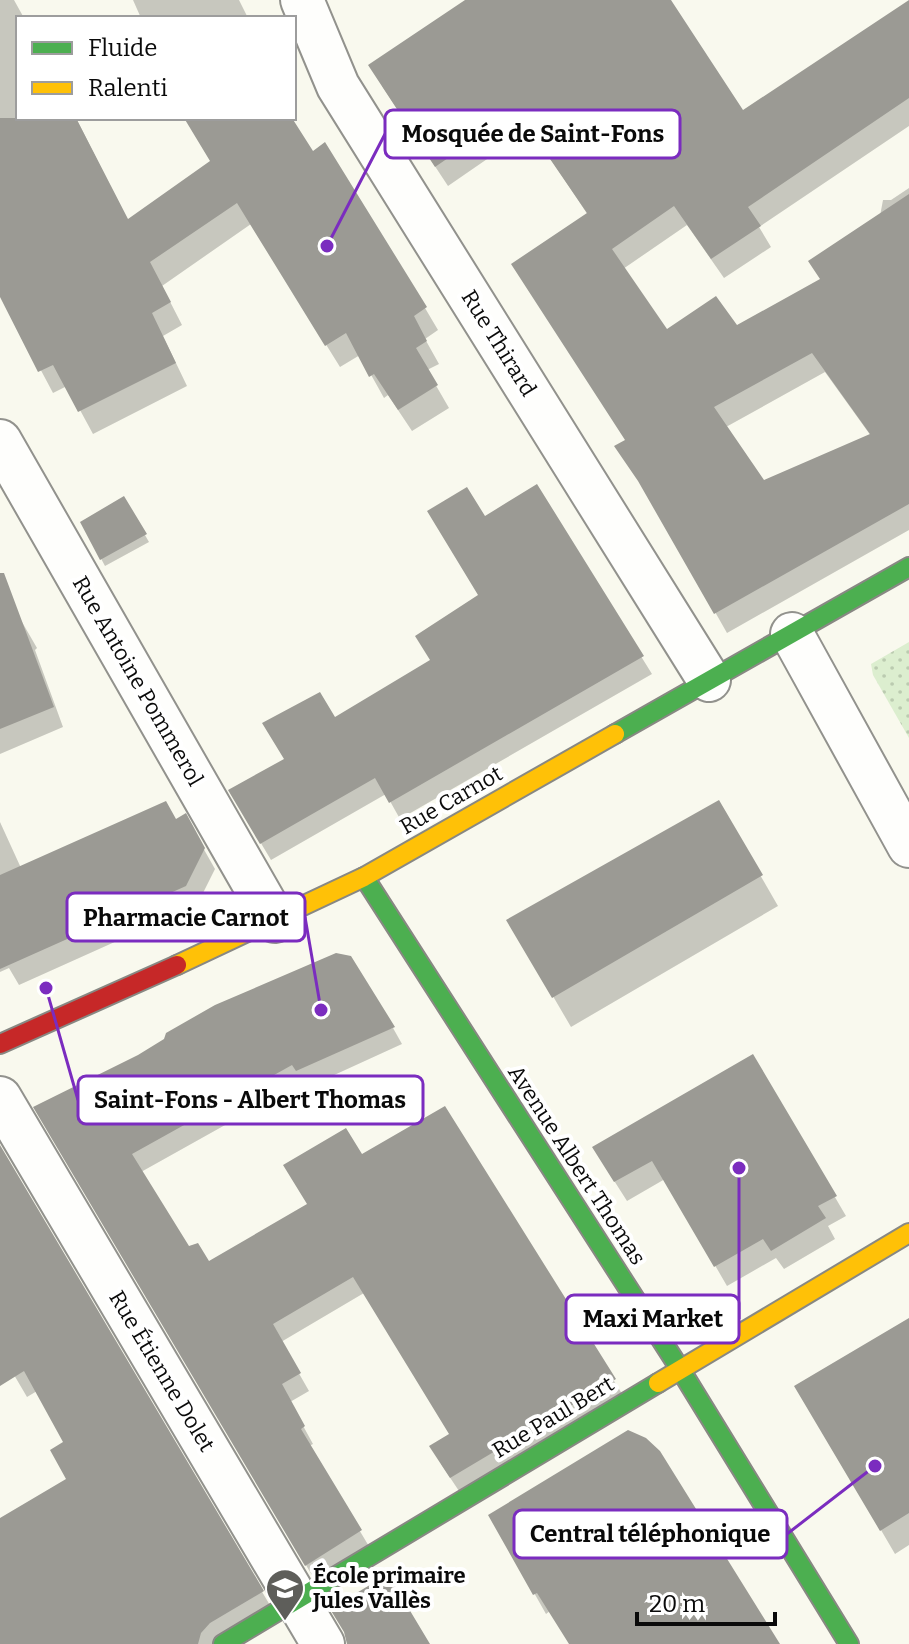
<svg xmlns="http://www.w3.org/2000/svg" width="909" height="1644" font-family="Bitter,serif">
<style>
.grass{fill:url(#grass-dots)}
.shadow{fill:#0003;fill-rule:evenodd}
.building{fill:#9b9a94;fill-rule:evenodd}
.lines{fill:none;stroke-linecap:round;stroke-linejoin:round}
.street-casing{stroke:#92928d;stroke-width:46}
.fast-casing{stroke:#888883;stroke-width:22}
.slow-casing{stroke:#888883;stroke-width:22}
.jam-casing{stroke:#888883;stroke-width:22}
.street{stroke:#fefefc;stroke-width:42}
.fast{stroke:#4caf50;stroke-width:18}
.slow{stroke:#ffc107;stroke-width:18}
.jam{stroke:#c62828;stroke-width:18}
.labels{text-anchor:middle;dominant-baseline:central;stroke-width:8;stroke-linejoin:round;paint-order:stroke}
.street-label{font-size:22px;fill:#0a0a0a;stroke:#fff}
.poi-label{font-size:22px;font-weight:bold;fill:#0a0a0a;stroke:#fff;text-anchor:start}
.leader{fill:none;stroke:#7b2cbf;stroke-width:3}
.callout-dot{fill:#7b2cbf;stroke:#fff;stroke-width:3}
.callout{fill:#fff;stroke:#7b2cbf;stroke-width:3}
.callout-label{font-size:24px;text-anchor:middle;font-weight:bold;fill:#0a0a0a}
</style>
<defs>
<pattern id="grass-dots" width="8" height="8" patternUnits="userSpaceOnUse" patternTransform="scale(2)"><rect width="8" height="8" fill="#dceecf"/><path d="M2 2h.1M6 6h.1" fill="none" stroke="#bbcbb0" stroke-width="1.8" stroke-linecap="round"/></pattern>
</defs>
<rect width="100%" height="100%" fill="#f9f9ee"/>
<path class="grass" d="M909 642V738L873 675 871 664Z"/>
<path class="shadow" d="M0 0H14L24 18H18V118H76L128 221 212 162 186 118H290L313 154 425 308 438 330 425 339 439 364 427 370 449 408 412 431 388 395 384 398 360 355 340 367 251 224 162 286 182 325 163 336 187 386 93 434 67 386 53 393 0 293Z
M133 0H239L248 18H141Z
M468 0H669L743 113 909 1V126L759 227 771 247 724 278 687 225 623 269 666 332 735 329 822 281 880 216 883 200H891L909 188V530L727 633 652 501 617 447 627 441 588 215 538 140 530 145 522 135 448 186 382 86ZM825 372 871 436 763 483 726 427Z
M536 487 652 674 400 819 386 794 271 860 230 791 286 760 335 720 432 661 481 596 485 518Z
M124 499 149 542 105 566 82 523Z
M0 584 37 648 35 650 63 727 0 754Z
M718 802 778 906 571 1027 509 921Z
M185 816 215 869 197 905 19 985 9 968 0 972V822L21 868 175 821Z
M393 1028 402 1044 308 1087 304 1081 141 1172 188 1249 208 1264 309 1205 361 1156 444 1109 624 1397 461 1494 441 1464 451 1435 364 1293 281 1342 309 1391 290 1402 313 1444 309 1446 370 1548 316 1582 36 1108Z
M753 1057 846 1216 828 1226 835 1239 784 1269 776 1258 727 1286 665 1179 627 1201 606 1168Z
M0 1149 274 1612 219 1644H0V1520L69 1480 66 1443 37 1391 27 1397 0 1351Z
M909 1320V1545L895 1554 797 1386Z
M490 1515 777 1644H570L550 1611 546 1614Z"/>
<path class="building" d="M465 0H671L743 110 909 0V98L748 207 761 226 711 259 674 206 612 249 667 329 716 296 737 325 820 279 808 261 909 194V504L714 614 638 481 614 446 625 440 511 264 587 213 524 121 516 126 509 116 435 167 368 65ZM812 353 870 434 764 480 714 407Z
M0 118H76L128 219 210 161 184 118H292L313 151 325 142 427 307 414 316 427 341 416 348 438 385 398 410 374 374 369 377 346 333 325 346 237 203 150 262 171 302 152 313 176 363 78 412 53 365 38 372 0 297Z
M537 484 644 656 389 803 375 778 260 844 228 790 284 759 262 723 320 692 335 717 430 660 415 636 478 595 427 511 467 487 485 516Z
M124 496 147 534 100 560 80 522Z
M0 573H4L54 707 0 729Z
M719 800 763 875 552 998 506 920Z
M166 801 176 819 186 813 205 848 186 886 0 969V875Z
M336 953 351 956 395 1027 296 1071 292 1065 132 1154 189 1246 198 1243 209 1261 307 1204 283 1165 346 1128 362 1154 445 1106 616 1379 450 1478 429 1446 449 1434 353 1277 273 1324 301 1373 282 1384 305 1426 301 1429 362 1530 305 1566 33 1107 138 1055 164 1039 166 1033 215 1005Z
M753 1054 837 1196 818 1206 826 1218 771 1251 763 1239 714 1267 652 1161 614 1182 592 1147Z
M0 1145 264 1591 210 1623 201 1633 198 1644H0V1518L66 1479 50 1450 63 1442 24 1371 0 1386Z
M909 1318V1513L880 1531 794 1386Z
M628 1430 646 1438 660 1451 780 1644H569L537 1593 533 1595 488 1515Z
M388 1574 430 1644H347L344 1632 330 1609Z"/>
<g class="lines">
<defs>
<path id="street" d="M302 0 338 86 709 680
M0 441 275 921
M792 634 909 846
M0 1098 323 1644"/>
<path id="fast" d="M615 734 909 567
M364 877 680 1369 849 1644
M223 1644 658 1383"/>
<path id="slow" d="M177 965 364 877 615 734
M658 1383 909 1233"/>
<path id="jam" d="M0 1044 177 965"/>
</defs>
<use href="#street" class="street-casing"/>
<use href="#fast" class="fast-casing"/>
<use href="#slow" class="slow-casing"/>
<use href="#jam" class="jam-casing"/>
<use href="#street" class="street"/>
<use href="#fast" class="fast"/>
<use href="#slow" class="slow"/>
<use href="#jam" class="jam"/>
</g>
<defs>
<symbol id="school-pin" viewBox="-11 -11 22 30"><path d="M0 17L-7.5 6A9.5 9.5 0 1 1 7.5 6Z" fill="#5e5e5a" stroke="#fff"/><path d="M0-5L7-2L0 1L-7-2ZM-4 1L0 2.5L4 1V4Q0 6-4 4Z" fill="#fff"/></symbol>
</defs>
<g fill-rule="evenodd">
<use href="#school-pin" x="263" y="1566" width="44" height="60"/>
</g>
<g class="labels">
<g class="street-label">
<text transform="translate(499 343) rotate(58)">Rue Thirard</text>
<text transform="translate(138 681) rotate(60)">Rue Antoine Pommerol</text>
<text transform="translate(451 800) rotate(-30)">Rue Carnot</text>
<text transform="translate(577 1165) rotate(57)">Avenue Albert Thomas</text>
<text transform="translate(162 1371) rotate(59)">Rue Étienne Dolet</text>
<text transform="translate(553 1417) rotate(-31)">Rue Paul Bert</text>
</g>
<g class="poi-label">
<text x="313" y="1575">École primaire<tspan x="313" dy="25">Jules Vallès</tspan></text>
</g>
</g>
<path class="leader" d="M327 246L385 134M321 1010L305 917M46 988L78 1100M739 1168L739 1319M875 1466L787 1534"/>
<g class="callout-dot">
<circle cx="327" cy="246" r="8"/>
<circle cx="321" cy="1010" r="8"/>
<circle cx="46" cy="988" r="8"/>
<circle cx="739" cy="1168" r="8"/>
<circle cx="875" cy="1466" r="8"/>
</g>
<g class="callout">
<rect x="385" y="110" width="295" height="48" rx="8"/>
<rect x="67" y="893" width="238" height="48" rx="8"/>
<rect x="78" y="1076" width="345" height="48" rx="8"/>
<rect x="566" y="1295" width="173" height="48" rx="8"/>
<rect x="514" y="1510" width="273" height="48" rx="8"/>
</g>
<g class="callout-label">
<text x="533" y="142">Mosquée de Saint-Fons</text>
<text x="186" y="926">Pharmacie Carnot</text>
<text x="250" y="1108">Saint-Fons - Albert Thomas</text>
<text x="653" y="1327">Maxi Market</text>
<text x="650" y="1542">Central téléphonique</text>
</g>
<rect x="16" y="16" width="280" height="104" fill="#ffffff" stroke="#9d9d9d" stroke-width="2"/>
<rect x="32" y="42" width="40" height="12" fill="#4caf50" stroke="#9d9d9d" stroke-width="2"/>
<text x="88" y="56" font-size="24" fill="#0a0a0a">Fluide</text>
<rect x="32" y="82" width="40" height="12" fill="#ffc107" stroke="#9d9d9d" stroke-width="2"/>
<text x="88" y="96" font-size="24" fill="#0a0a0a">Ralenti</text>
<path d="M637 1612v12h138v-12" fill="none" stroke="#0a0a0a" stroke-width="4"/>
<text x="649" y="1612" font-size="24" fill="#0a0a0a" stroke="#ffffff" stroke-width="6" paint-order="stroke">20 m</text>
</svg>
